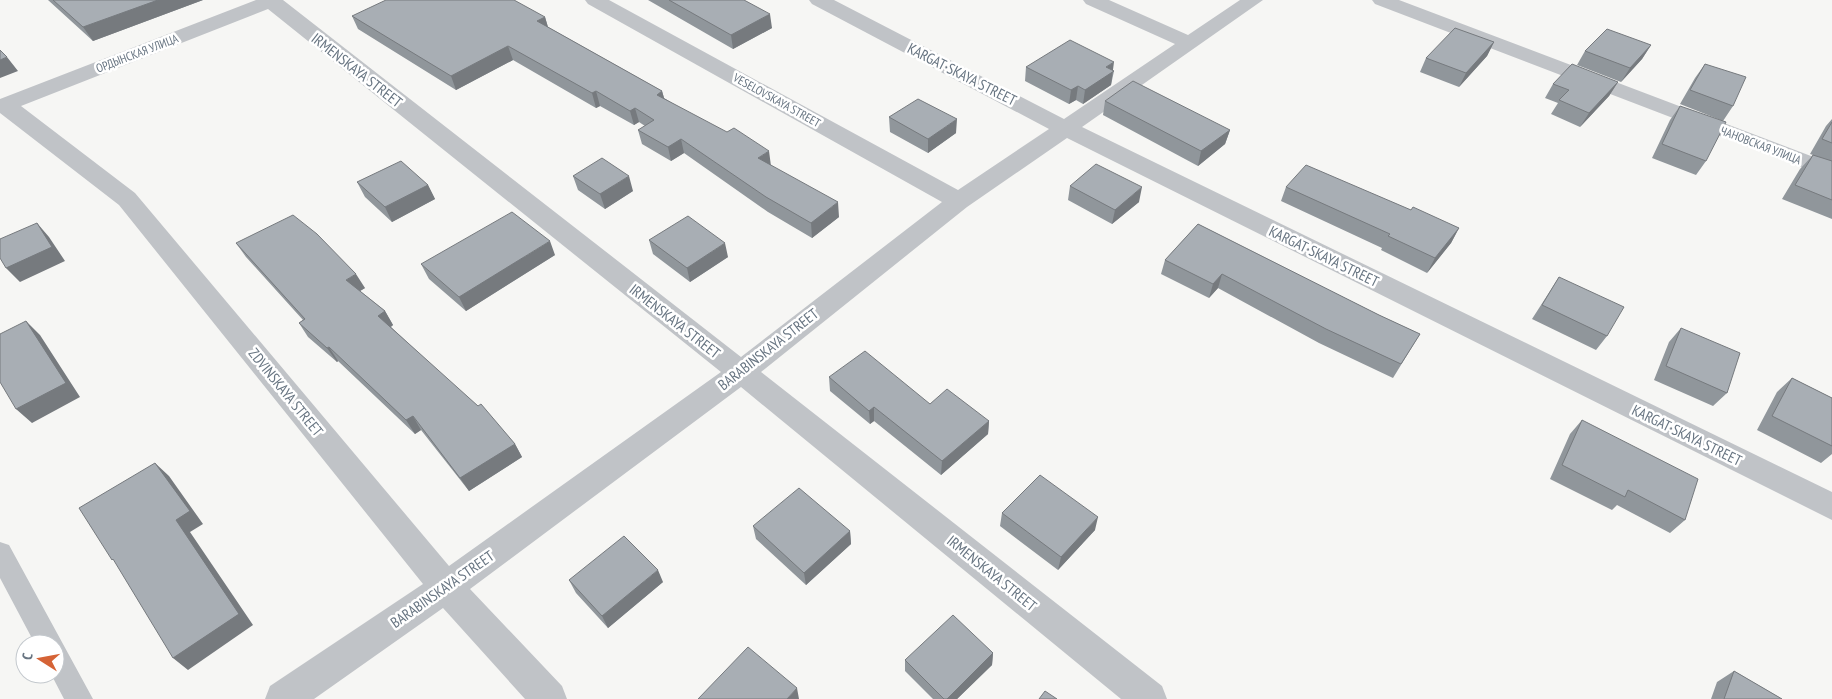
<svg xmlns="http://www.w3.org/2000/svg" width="1832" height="699" font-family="'PT Sans Narrow',sans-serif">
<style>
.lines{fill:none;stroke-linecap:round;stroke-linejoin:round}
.lane{fill:#c0c3c7;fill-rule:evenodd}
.street{fill:#c0c3c7;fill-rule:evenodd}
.wall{fill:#90969b}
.shaded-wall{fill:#767a7e}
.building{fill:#a8aeb4;stroke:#767a7e}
.labels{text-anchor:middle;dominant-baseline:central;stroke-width:5;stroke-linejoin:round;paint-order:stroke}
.far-street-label{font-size:12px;fill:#687582;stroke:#fff}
.street-label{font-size:15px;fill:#687582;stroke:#fff}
</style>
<rect width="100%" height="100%" fill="#f6f6f4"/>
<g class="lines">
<path class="lane" d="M0 542 9 545 93 699H64L51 674H55V644H35L0 578Z"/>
<path class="street" d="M256 0H283L741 357 942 202 588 4 585 0H609L958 190 1049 129 812 4 809 0H834L1064 119 1175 44 1086 4 1083 0H1109L1188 35 1240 0H1263L1082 127 1832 492V520L1067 138 967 207 761 372 1162 686 1167 699H1121L741 387 470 589 562 686 567 699H525L443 608 314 699H265L270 686 423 584 119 205 0 113V99ZM268 9 721 372 449 566 135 193 21 106Z
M1372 0H1399L1832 164V179L1375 4Z"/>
</g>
<path class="wall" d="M48 0H203L93 41Z
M648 0H744L772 28 733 49Z
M352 16 545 17 548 27 662 91 664 98 771 165 839 217 812 238 768 212 684 153 671 161 642 144 638 130 645 126 639 122 634 125 600 106 596 108 513 60 456 90 358 29Z
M1494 42 1487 56 1459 87 1420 72 1426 58Z
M1651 45 1642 59 1621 82 1577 65 1585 51Z
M1705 64 1733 106 1723 121 1680 104 1695 78Z
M1026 67 1114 71 1111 85 1083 104 1076 100 1069 104 1025 81Z
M1618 82 1609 96 1580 127 1551 114 1558 103 1545 98 1553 84Z
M1105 101 1230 130 1225 144 1198 166 1103 115Z
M1680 106 1706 161 1696 175 1652 158 1670 120Z
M889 117 956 133 928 153 890 132Z
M1832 119V219L1782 199 1800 169 1813 155 1810 154 1826 126Z
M573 176 633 191 605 209 578 190Z
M357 182 428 185 435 199 392 222 365 197Z
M1070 186 1139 202 1112 224 1068 200Z
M1286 187 1411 210 1459 228 1451 243 1427 273 1381 250 1382 248 1281 201Z
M1198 224 1379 315 1420 334 1393 378 1319 343 1218 288 1209 298 1161 274 1165 260Z
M649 240 728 257 690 282 653 254Z
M236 243 365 288 360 291 385 311 393 325 391 327 515 444 522 457 469 491 421 430 415 434 338 361 337 362 308 337 299 323 303 320 246 257Z
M555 255 466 311 429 279 421 264Z
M1559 277 1607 336 1596 350 1532 319Z
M1681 328 1727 393 1713 406 1654 380 1669 342Z
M829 377 930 404 989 421 988 434 941 475 874 421 870 424 830 391Z
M1792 378 1832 398V454L1821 463 1757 430 1777 392Z
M1582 420 1685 520 1670 533 1617 505 1612 510 1550 479 1570 434Z
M1002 513 1095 530 1058 570 1000 526Z
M753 526 850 531 851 544 806 585 756 539Z
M569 580 663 582 608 628 576 593Z
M993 653 992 665 957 699H933L905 671V660Z
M1734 671 1782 699H1711L1717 682Z"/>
<path class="shaded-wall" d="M158 0H203L93 41 83 27Z
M770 14 772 28 733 49 731 35Z
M545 17 549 31 537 21Z
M1494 42 1487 56 1459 87 1466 73Z
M1651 45 1642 59 1621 82 1630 68Z
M508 46 513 60 456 90 451 76Z
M7 57 18 71 0 78V60Z
M1114 62 1111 85 1083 104 1085 90 1106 67Z
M1618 82 1609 96 1580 127 1589 113Z
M1078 86 1076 100 1069 104 1071 90Z
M596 91 600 106 596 108 592 93Z
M662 91 666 105 657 95Z
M635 108 639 122 634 125 630 111Z
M957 119 956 133 928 153V139Z
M1230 130 1225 144 1198 166 1201 151Z
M681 139 684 153 671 161 668 147Z
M769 151 771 166 758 158Z
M629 176 633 191 605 209 600 194Z
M428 185 435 199 392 222 385 207Z
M1142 187 1139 202 1112 224 1115 210Z
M838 202 839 217 812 238 811 223Z
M37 223 49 237 65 261 20 282 6 268Z
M1459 228 1451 243 1427 273 1435 258Z
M550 241 555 255 466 311 459 297Z
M725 243 728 257 690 282 687 268Z
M356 274 365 288 355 294 346 280Z
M1222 274 1218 288 1209 298 1213 284Z
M385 311 393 325 386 330 378 316Z
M26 321 40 335 80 397 32 423 16 409Z
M329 347 338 361 337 362 327 348Z
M874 407V421L870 424 869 411Z
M413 416 421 430 415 434 406 420Z
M989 421 988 434 941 475 942 461Z
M515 444 522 457 469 491 460 478Z
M155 463 169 476 203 524 190 532 253 625 188 670 173 658 176 520Z
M1098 517 1095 530 1058 570 1061 557Z
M850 531 851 544 806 585 804 573Z
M658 570 663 582 608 628 602 616Z
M993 653 992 665 957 699H947Z
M797 688 799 699H787Z"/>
<path class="building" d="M53 0H158L83 27Z
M386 0H514L545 17 537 21 662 91 657 95 727 132 734 128 769 151 758 158 838 202 811 223 766 197 681 139 668 147 638 130 654 120 635 108 630 111 596 91 592 93 508 46 451 76 352 16Z
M669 0H744L770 14 731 35Z
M1455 28 1494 42 1466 73 1426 58Z
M1607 29 1651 45 1630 68 1585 51Z
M1070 40 1114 62 1106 67 1114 71 1085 90 1078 86 1071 90 1026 67Z
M0 50 7 57 0 60Z
M1572 64 1618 82 1589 113 1559 100 1569 90 1553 84Z
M1705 64 1746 77 1733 106 1690 90Z
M1133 81 1230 130 1201 151 1105 101Z
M918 99 957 119 928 139 889 117Z
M1680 106 1726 122 1706 161 1662 144Z
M1832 122V143L1822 139Z
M1813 155 1832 161V200L1795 185Z
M602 158 629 176 600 194 573 176Z
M401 161 428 185 385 207 357 182Z
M1096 164 1142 187 1115 210 1070 186Z
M1306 165 1411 210 1413 207 1459 228 1435 258 1388 236 1390 234 1286 187Z
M512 212 550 241 459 297 421 264Z
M293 215 317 234 356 274 346 280 385 311 378 316 478 406 481 404 515 444 460 478 413 416 406 420 329 347 327 348 299 323 305 319 236 243Z
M688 216 725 243 687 268 649 240Z
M37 223 52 247 6 268 0 258V239Z
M1198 224 1379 315 1420 334 1401 364 1326 329 1222 274 1213 284 1165 260Z
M1559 277 1624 307 1607 336 1542 305Z
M26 321 66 383 16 409 0 382V334Z
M1681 328 1740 353 1727 393 1666 366Z
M865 351 930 404 947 389 989 421 942 461 874 407 869 411 829 377Z
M1792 378 1832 398V446L1772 416Z
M1582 420 1698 479 1685 520 1628 490 1625 497 1562 465Z
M155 463 190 511 176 520 239 614 173 658 113 559 112 560 79 508Z
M1040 475 1098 517 1061 557 1002 513Z
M799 488 850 531 804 573 753 526Z
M624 536 658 570 602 616 569 580Z
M953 615 993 653 947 699H944L905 660Z
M748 647 797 688 787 699H698Z
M1734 671 1782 699H1724Z
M1045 691 1057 699H1039Z"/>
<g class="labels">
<g class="far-street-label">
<text transform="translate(137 53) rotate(-21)">ОРДЫНСКАЯ УЛИЦА</text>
<text transform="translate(777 100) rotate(29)">VESELOVSKAYA STREET</text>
<text transform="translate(1761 145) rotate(21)">ЧАНОВСКАЯ УЛИЦА</text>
</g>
<g class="street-label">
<text transform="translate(357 70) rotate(38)">IRMENSKAYA STREET</text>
<text transform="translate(962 74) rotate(27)">KARGAT·SKAYA STREET</text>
<text transform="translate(1324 256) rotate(26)">KARGAT·SKAYA STREET</text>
<text transform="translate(675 321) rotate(38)">IRMENSKAYA STREET</text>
<text transform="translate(768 349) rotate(-38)">BARABINSKAYA STREET</text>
<text transform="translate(286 392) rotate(51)">ZDVINSKAYA STREET</text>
<text transform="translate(1687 435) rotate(26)">KARGAT·SKAYA STREET</text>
<text transform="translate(992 573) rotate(39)">IRMENSKAYA STREET</text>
<text transform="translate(442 589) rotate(-35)">BARABINSKAYA STREET</text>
</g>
</g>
<g transform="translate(40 659) rotate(281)"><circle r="24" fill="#ffffff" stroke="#c3c8cd"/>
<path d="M0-4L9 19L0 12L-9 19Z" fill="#d56336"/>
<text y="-8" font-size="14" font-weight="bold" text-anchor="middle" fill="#687582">С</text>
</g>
</svg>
